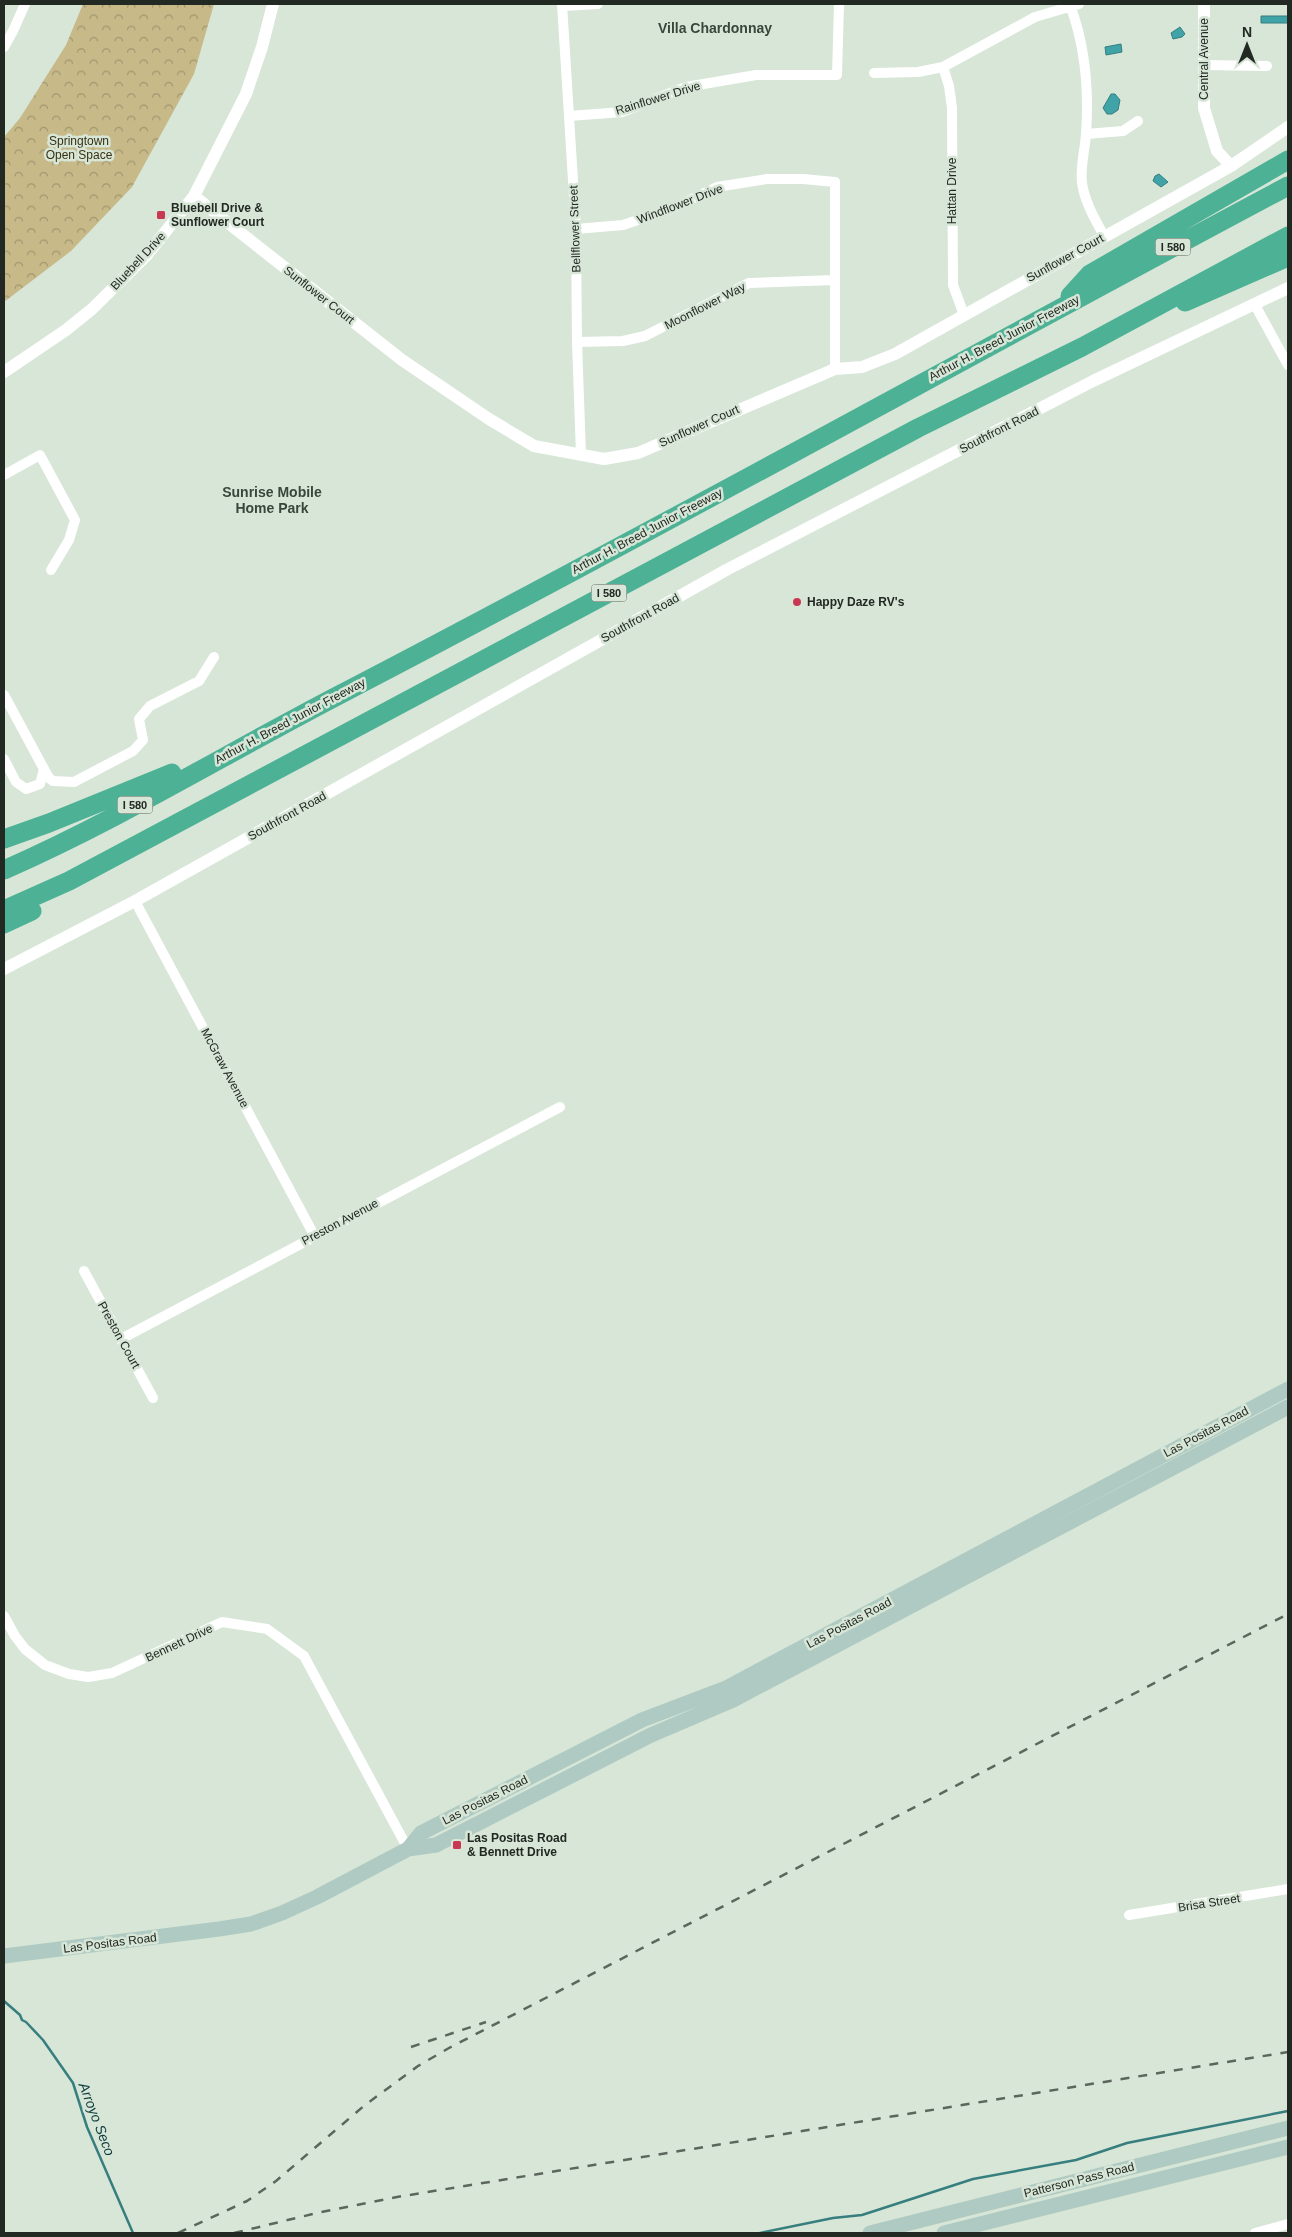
<svg xmlns="http://www.w3.org/2000/svg" width="1292" height="2237" font-family="Arial,sans-serif">
<style>
.park{fill:url(#park-crowns)}
.water{fill:#40a3a7;stroke:#377e7f}
.lines{fill:none;stroke-linecap:round;stroke-linejoin:round}
.stream{stroke:#377e7f;stroke-width:2.5}
.minor{stroke:#fff;stroke-width:10}
.tertiary{stroke:#fff;stroke-width:12}
.secondary{stroke:#afcac2;stroke-width:15}
.motorway{stroke:#4cb195;stroke-width:19}
.rail{stroke:#5d665d;stroke-width:2.5;stroke-dasharray:9 9;stroke-linecap:butt}
.poi-dot{fill:#c83852;stroke:#d7e6d7;stroke-width:2}
.labels{text-anchor:middle;dominant-baseline:central;stroke-width:5;stroke-linejoin:round;paint-order:stroke}
.shield{fill:#d7e6d7;stroke:#586158;stroke-width:1}
.shield-label{font-size:11px;font-weight:bold;fill:#222822}
.street-label{font-size:12px;fill:#222822;stroke:#d7e6d7}
.park-label{font-size:12px;fill:#3a3112;stroke:#d7e6d7}
.poi-label{font-size:12px;font-weight:bold;fill:#222822;stroke:#d7e6d7;text-anchor:start}
.neighbourhood-label{font-size:14px;font-weight:bold;fill:#39463a;stroke:#d7e6d7}
.water-label{font-size:14px;font-style:italic;fill:#0c3b3d;stroke:#d7e6d7}
</style>
<defs>
<pattern id="park-crowns" width="20" height="18" patternUnits="userSpaceOnUse" patternTransform="scale(1.25)"><rect width="20" height="18" fill="#c7b988"/><path d="M2 6a3 3 0 1 1 6 0M12 15a3 3 0 1 1 6 0" fill="none" stroke="#a1966f"/></pattern>
</defs>
<rect width="100%" height="100%" fill="#d7e6d7"/>
<path class="park" d="M83 4H214L194 74 132 187 71 251 4 302V137L20 118 66 45Z"/>
<path class="water" d="M1261 16H1288V23H1261Z
M1180 27 1185 34 1182 37 1173 39 1171 33Z
M1121 44 1122 52 1106 55 1105 47Z
M1111 94H1115L1120 100 1118 110 1112 114H1107L1103 108Z
M1159 174 1168 182 1161 187 1153 181 1155 176Z"/>
<g class="lines">
<path class="stream" d="M4 2001 20 2015 22 2020 26 2022 43 2040 73 2083 87 2127 133 2233
M760 2233 833 2218 862 2215 973 2179 1076 2160 1127 2143 1288 2111"/>
<path class="minor" d="M562 4 576 229 577 342 581 455
M1070 5C1085 45 1089 92 1086 134 1085 150 1080 167 1082 183 1085 203 1095 219 1104 236
M563 6 598 4
M4 47 13 31 25 4
M1204 65 1267 66
M943 67 949 86 952 108 953 285 964 315
M874 73 918 72 943 67 1035 17 1079 4
M569 116 622 112 686 87 756 75H837L839 4
M1086 134 1123 131 1138 121
M576 229 623 225 671 209 717 187 767 179H803L835 182V369
M1255 305 1288 365
M577 342 623 341 645 336 749 283 835 280
M4 475 40 455 75 520 69 540 51 570
M4 695 44 769 40 784 26 789 16 782 4 759
M44 769 49 778 53 781 74 782 133 751 143 740 139 719 150 706 199 681 214 657
M135 901 314 1235
M84 1271 153 1398
M121 1339 560 1107
M4 1616 15 1636 25 1649 45 1665 69 1674 88 1677 112 1673 222 1622 267 1629 304 1656 408 1849
M1129 1915 1288 1889
M1255 2233 1288 2224"/>
<path class="tertiary" d="M1204 4V108L1217 151 1231 166
M194 196 402 360 489 419 534 446 604 459 638 453 835 369 862 367 895 354 1231 166 1288 127
M4 372 66 330 92 309 146 256 194 196 246 94 262 47 273 4
M4 969 135 901 728 569 1093 381 1288 288"/>
<path class="secondary" d="M408 1849 421 1833 642 1720 726 1688 1288 1389
M4 1956 219 1929 251 1924 282 1913 317 1897 408 1849 436 1845 651 1735 733 1700 1288 1407
M870 2233 1288 2128
M944 2233 1288 2147"/>
<path class="motorway" d="M1070 296 1090 274 1288 160
M1185 302 1288 257
M4 839 49 823 172 773
M4 870C120 819 229 752 341 694 659 529 972 354 1288 186
M4 910 69 881 918 428 1082 347 1288 236
M4 924 32 911"/>
<path class="rail" d="M411 2047 486 2022
M178 2233 247 2201 276 2181 365 2105 418 2066 449 2048 1288 1614
M234 2233 321 2212 397 2197 1288 2052"/>
</g>
<g class="poi-dot">
<rect x="156" y="210" width="10" height="10" rx="2.5"/>
<circle cx="797" cy="602" r="5"/>
<rect x="452" y="1840" width="10" height="10" rx="2.5"/>
</g>
<g class="labels">
<g class="shield">
<rect x="1155.5" y="238.5" width="35" height="17" rx="4"/>
<rect x="591.5" y="584.5" width="35" height="17" rx="4"/>
<rect x="117.5" y="796.5" width="35" height="17" rx="4"/>
</g>
<g class="shield-label">
<text x="1173" y="247">I 580</text>
<text x="609" y="593">I 580</text>
<text x="135" y="805">I 580</text>
</g>
<g class="street-label">
<text transform="translate(1204 59) rotate(-90)">Central Avenue</text>
<text transform="translate(658 98) rotate(-17)">Rainflower Drive</text>
<text transform="translate(952 191) rotate(-90)">Hattan Drive</text>
<text transform="translate(680 204) rotate(-21)">Windflower Drive</text>
<text transform="translate(575 229) rotate(-92)">Bellflower Street</text>
<text transform="translate(1065 258) rotate(-29)">Sunflower Court</text>
<text transform="translate(138 261) rotate(-47)">Bluebell Drive</text>
<text transform="translate(319 295) rotate(38)">Sunflower Court</text>
<text transform="translate(705 306) rotate(-27)">Moonflower Way</text>
<text transform="translate(1004 338) rotate(-28)">Arthur H. Breed Junior Freeway</text>
<text transform="translate(699 426) rotate(-24)">Sunflower Court</text>
<text transform="translate(999 430) rotate(-27)">Southfront Road</text>
<text transform="translate(647 531) rotate(-28)">Arthur H. Breed Junior Freeway</text>
<text transform="translate(640 618) rotate(-29)">Southfront Road</text>
<text transform="translate(290 721) rotate(-28)">Arthur H. Breed Junior Freeway</text>
<text transform="translate(287 816) rotate(-29)">Southfront Road</text>
<text transform="translate(225 1068) rotate(62)">McGraw Avenue</text>
<text transform="translate(340 1222) rotate(-28)">Preston Avenue</text>
<text transform="translate(119 1335) rotate(61)">Preston Court</text>
<text transform="translate(1206 1432) rotate(-28)">Las Positas Road</text>
<text transform="translate(849 1623) rotate(-28)">Las Positas Road</text>
<text transform="translate(179 1643) rotate(-25)">Bennett Drive</text>
<text transform="translate(485 1800) rotate(-27)">Las Positas Road</text>
<text transform="translate(1209 1903) rotate(-9)">Brisa Street</text>
<text transform="translate(110 1943) rotate(-7)">Las Positas Road</text>
<text transform="translate(1079 2180) rotate(-14)">Patterson Pass Road</text>
</g>
<g class="park-label">
<text x="79" y="141">Springtown<tspan x="79" dy="14">Open Space</tspan></text>
</g>
<g class="poi-label">
<text x="171" y="208">Bluebell Drive &amp;<tspan x="171" dy="14">Sunflower Court</tspan></text>
<text x="807" y="602">Happy Daze RV's</text>
<text x="467" y="1838">Las Positas Road<tspan x="467" dy="14">&amp; Bennett Drive</tspan></text>
</g>
<g class="neighbourhood-label">
<text x="715" y="28">Villa Chardonnay</text>
<text x="272" y="492">Sunrise Mobile<tspan x="272" dy="16">Home Park</tspan></text>
</g>
<g class="water-label">
<text transform="translate(97 2119) rotate(69)">Arroyo Seco</text>
</g>
</g>
<rect width="1292" height="2237" fill="none" stroke="#222822" stroke-width="10"/>
<g transform="translate(1247 45)" stroke="#d7e6d7" stroke-width="4" paint-order="stroke">
<path d="M0-4L9 19L0 12L-9 19Z" fill="#222822"/>
<text y="-8" font-size="14" font-weight="bold" text-anchor="middle" fill="#222822">N</text>
</g>
</svg>
